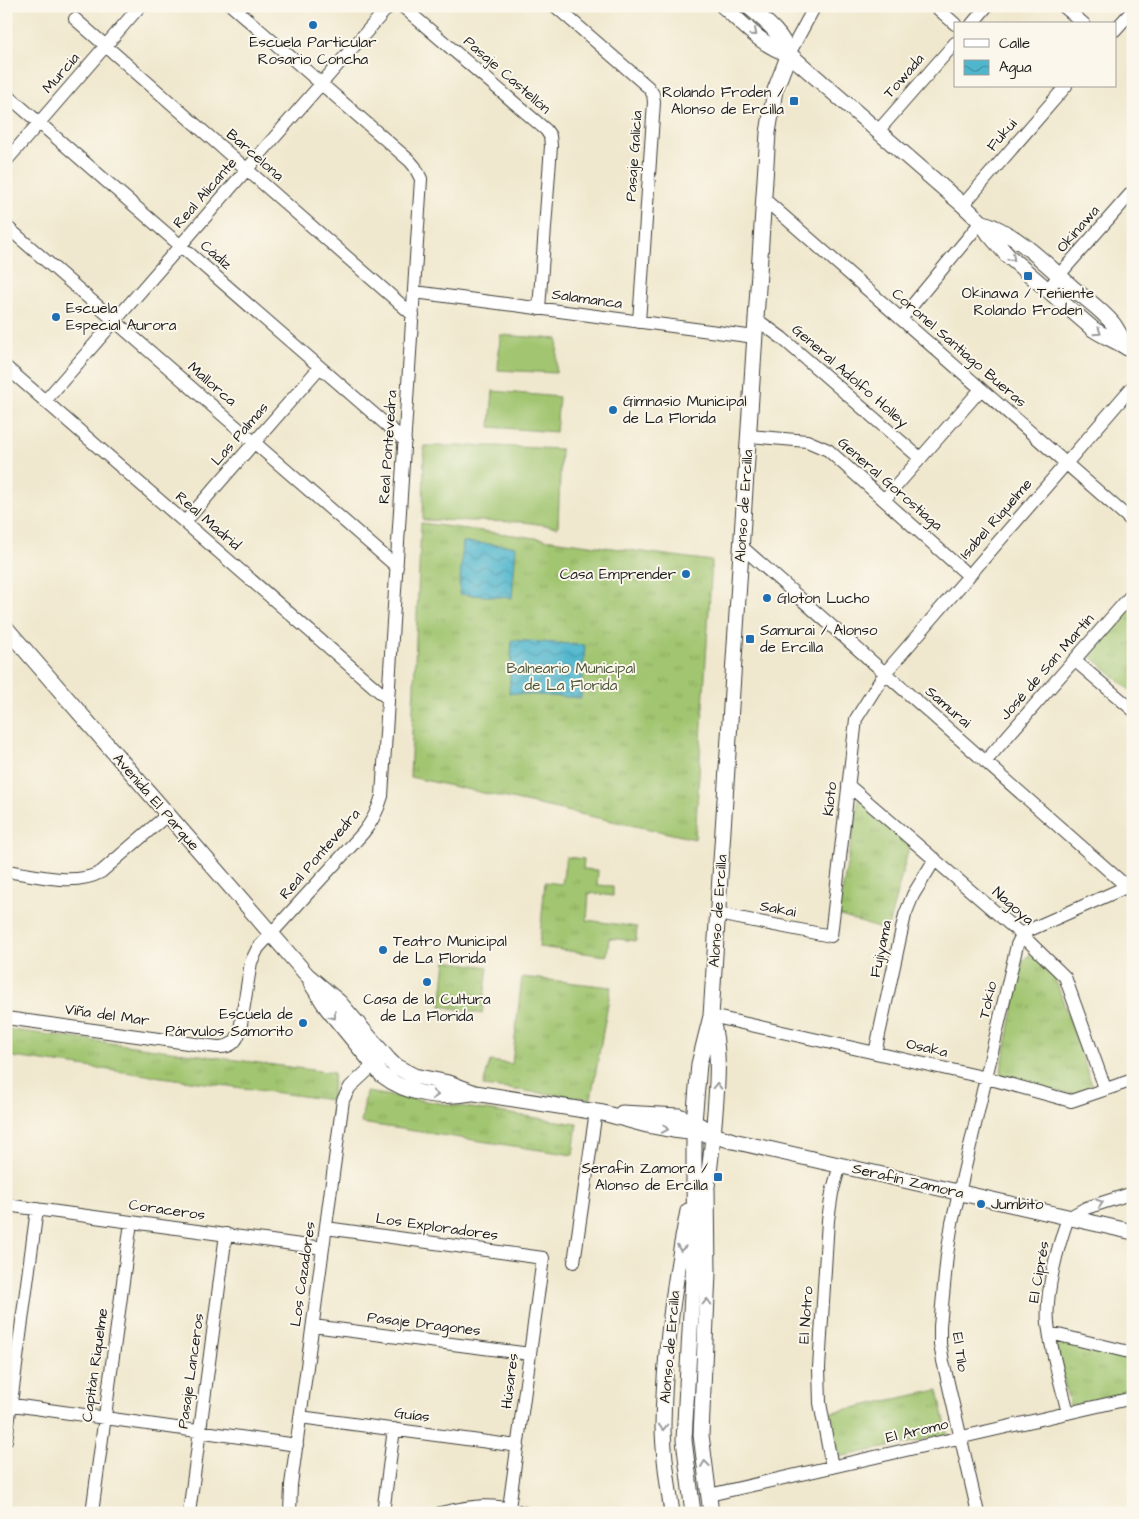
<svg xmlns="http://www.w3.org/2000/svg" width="1139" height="1519" font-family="'Architects Daughter',sans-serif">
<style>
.grass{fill:url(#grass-tufts);stroke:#5e7046}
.pitch{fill:#a1c56f;stroke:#5e7046}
.water{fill:url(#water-waves);stroke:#366974}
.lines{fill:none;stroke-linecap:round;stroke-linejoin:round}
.minor-casing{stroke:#3c3b37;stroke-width:14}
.tertiary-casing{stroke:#3c3b37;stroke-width:17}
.minor{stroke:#fff;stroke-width:12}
.tertiary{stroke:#fff;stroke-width:15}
.oneway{stroke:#999}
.poi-dot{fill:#1f6fb2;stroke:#fbf7ec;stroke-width:2}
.labels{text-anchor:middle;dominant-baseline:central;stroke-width:4;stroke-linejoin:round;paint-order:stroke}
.poi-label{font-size:15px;fill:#1c1c1c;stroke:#fbf7ec;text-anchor:start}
.street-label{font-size:15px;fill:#1c1c1c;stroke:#fbf7ec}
.park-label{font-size:15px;fill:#4b5739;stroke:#fbf7ec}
</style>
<defs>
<pattern id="grass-tufts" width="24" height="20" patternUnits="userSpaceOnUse" patternTransform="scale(1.25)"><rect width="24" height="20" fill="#a1c56f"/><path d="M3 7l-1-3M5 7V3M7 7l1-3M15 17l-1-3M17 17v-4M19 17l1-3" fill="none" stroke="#8aa960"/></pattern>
<pattern id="water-waves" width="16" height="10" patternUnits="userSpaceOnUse" patternTransform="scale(1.25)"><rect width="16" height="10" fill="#4fb6cd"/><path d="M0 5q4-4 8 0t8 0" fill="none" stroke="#4193a6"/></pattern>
</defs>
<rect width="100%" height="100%" fill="#fbf7ec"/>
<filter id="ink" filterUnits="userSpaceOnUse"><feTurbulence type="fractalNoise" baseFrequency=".02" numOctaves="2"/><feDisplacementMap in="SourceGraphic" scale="10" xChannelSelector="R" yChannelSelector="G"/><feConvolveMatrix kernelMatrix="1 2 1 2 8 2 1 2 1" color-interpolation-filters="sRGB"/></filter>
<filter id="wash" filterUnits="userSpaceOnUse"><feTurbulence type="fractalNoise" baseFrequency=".0096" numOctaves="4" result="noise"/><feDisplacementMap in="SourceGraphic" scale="20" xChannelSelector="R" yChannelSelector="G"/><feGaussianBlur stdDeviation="1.12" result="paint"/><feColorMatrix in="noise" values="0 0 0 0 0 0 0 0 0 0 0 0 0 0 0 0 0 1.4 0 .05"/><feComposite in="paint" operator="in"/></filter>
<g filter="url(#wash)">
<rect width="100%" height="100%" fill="#f0e8ce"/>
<path class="grass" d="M421 523 712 561 695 839 410 777Z
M1133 605V693L1091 656Z
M859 798 910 844 887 931 838 915Z
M566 857 584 859 583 869 598 870 597 885 613 886V896L589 893 587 920 637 927 636 941 609 938 607 956 539 947 545 882 562 884Z
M1033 952 1054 975 1093 1088 1071 1094 999 1080 1023 960Z
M446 961 488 967 482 1014 441 1006Z
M522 977 611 987 591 1099 483 1086 490 1061 512 1064Z
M6 1029 334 1073 331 1100 6 1056Z
M366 1092 577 1124 573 1155 361 1123Z
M1060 1340 1133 1361V1392L1070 1406 1055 1343Z
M938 1390 948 1435 839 1457 829 1413Z"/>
<path class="pitch" d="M500 335 558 339 556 373 498 370Z
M493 391 559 397 556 432 490 427Z
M424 446H495L561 449 558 527 524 522 423 520Z"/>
<path class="water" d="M463 542 516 546 512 598 459 594Z
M512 640 585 645 581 698 509 693Z"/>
</g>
<g filter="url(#ink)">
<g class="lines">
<defs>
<path id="minor" d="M402 6 546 130 550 136 551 146 539 309
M555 6 648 87 653 94 654 102 639 322
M935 6 955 24
M1063 6 1084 24
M75 19 413 315
M972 24 987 6
M1115 30 1133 10
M789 54 815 6
M6 94 405 441
M878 131 955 43
M6 161 140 6
M764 199 1133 522
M963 205 1066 86
M6 226 397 567
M1048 290 1059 275 1133 191
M415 292 755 337
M756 319 782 338 920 458
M901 319 981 222
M6 367 388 699
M45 401 389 6
M749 436 807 441 828 450 969 576
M884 500 981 389
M185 522 320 367
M742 547 1133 892
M1074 660 1133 710
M985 762 1133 593
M848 785 1022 935 1065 977 1105 1088
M6 871C36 875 74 887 101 872L167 815
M718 914 831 936 856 719 885 673 1133 386
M711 1016 987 1078 1071 1101 1133 1080
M6 1018 217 1047C230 1048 237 1042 240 1030L251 962 258 948 363 833C373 821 378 810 382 796L421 179 415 167 410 161 232 6
M875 1053 905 915 913 895 935 859
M6 1205 323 1248
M326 1228 543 1258 509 1508
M574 1262 596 1111
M313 1326 530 1354
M1050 1333 1133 1353
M6 1404 297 1445
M1068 1413C1061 1383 1051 1353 1048 1323 1045 1292 1058 1246 1068 1218L1086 1208 1133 1193
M300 1417 518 1446
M6 1440 37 1209
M832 1467 820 1403 819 1368 828 1220 832 1193 840 1165
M709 1495 1133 1398
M92 1513 131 1222
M189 1513 226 1234
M290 1513 291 1485 343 1100 350 1087 380 1059
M383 1513 394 1429
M440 1513C471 1506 494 1502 525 1513
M978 1513 943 1361 940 1344V1326L947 1255 952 1223 1017 945 1022 935 1025 932 1133 884"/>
<path id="tertiary" d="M723 6C743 24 762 46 789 54L963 205 981 222 989 234 1007 255 1093 329C1106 338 1121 342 1133 352
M748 6C764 20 782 33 789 54
M981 222C1018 234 1046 264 1074 289 1087 300 1103 311 1114 325 1118 331 1122 338 1125 345
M6 628 307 975 339 1002 388 1059 395 1066 414 1076 449 1083 475 1093 603 1113 647 1125 673 1130 713 1135 733 1141 1133 1232
M311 983 327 1008 382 1075C408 1095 441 1099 473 1093
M622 1113 679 1116 701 1126
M707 1189 708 1273 701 1435 711 1513
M705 1197C710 1173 712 1148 714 1124 717 1088 721 1051 711 1016
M672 1513C668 1484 663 1455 663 1426 664 1354 674 1282 688 1211
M693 1513 684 1440 695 1240 694 1183V1122L699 1064 711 1016 768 133 775 90 789 54"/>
</defs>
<use href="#minor" class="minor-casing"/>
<use href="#tertiary" class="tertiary-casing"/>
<use href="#minor" class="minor"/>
<use href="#tertiary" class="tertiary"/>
</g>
<defs><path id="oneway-chevron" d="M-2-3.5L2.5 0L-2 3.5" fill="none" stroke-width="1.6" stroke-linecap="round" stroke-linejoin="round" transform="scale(1.25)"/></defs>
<g class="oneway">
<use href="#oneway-chevron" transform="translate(754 33) rotate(41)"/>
<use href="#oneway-chevron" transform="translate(1012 258) rotate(42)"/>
<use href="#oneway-chevron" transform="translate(1098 332) rotate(34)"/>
<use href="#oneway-chevron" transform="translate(333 1016) rotate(51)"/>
<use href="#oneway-chevron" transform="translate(717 1086) rotate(-88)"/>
<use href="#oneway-chevron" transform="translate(435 1095) rotate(5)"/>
<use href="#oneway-chevron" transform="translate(665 1129) rotate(11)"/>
<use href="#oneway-chevron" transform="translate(1100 1203) rotate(-18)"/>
<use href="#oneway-chevron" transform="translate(681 1248) rotate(99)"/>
<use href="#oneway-chevron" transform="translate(707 1302) rotate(-88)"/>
<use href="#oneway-chevron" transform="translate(663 1427) rotate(90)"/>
<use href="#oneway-chevron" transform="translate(705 1464) rotate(-97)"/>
</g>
</g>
<g class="poi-dot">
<circle cx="313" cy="25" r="5"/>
<rect x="789" y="96" width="10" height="10" rx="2.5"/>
<rect x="1023" y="271" width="10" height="10" rx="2.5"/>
<circle cx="56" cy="317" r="5"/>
<circle cx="613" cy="410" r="5"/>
<circle cx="686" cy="574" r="5"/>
<circle cx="767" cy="598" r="5"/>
<rect x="745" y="634" width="10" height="10" rx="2.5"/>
<circle cx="383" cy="950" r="5"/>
<circle cx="427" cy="982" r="5"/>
<circle cx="303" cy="1023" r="5"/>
<rect x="713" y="1172" width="10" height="10" rx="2.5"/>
<circle cx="981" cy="1204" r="5"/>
</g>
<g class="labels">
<g class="poi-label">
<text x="313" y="42" text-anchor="middle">Escuela Particular<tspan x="313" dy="17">Rosario Concha</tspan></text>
<text x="784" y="92" text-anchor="end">Rolando Froden /<tspan x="784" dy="17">Alonso de Ercilla</tspan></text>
<text x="1028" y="293" text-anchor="middle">Okinawa / Teniente<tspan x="1028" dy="17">Rolando Froden</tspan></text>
<text x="66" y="308">Escuela<tspan x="66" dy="17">Especial Aurora</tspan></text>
<text x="623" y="401">Gimnasio Municipal<tspan x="623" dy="17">de La Florida</tspan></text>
<text x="676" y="574" text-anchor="end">Casa Emprender</text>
<text x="777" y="598">Gloton Lucho</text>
<text x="760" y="630">Samurai / Alonso<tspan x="760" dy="17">de Ercilla</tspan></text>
<text x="393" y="941">Teatro Municipal<tspan x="393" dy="17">de La Florida</tspan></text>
<text x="427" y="999" text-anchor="middle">Casa de la Cultura<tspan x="427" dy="17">de La Florida</tspan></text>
<text x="293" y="1014" text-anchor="end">Escuela de<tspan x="293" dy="17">Párvulos Samorito</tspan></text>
<text x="708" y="1168" text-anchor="end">Serafín Zamora /<tspan x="708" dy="17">Alonso de Ercilla</tspan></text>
<text x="991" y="1204">Jumbito</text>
</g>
<g class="street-label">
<text transform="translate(61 73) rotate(-49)">Murcia</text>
<text transform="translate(507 75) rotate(41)">Pasaje Castellón</text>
<text transform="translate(904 76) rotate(-49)">Towada</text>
<text transform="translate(1002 135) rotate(-49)">Fukui</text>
<text transform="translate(255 155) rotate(41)">Barcelona</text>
<text transform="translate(634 156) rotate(-86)">Pasaje Galicia</text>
<text transform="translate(205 193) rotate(-49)">Real Alicante</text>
<text transform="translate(1078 229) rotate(-49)">Okinawa</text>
<text transform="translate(216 255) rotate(41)">Cádiz</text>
<text transform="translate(587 299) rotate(8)">Salamanca</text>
<text transform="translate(959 348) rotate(41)">Coronel Santiago Bueras</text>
<text transform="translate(850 376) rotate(41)">General Adolfo Holley</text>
<text transform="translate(212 384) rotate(41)">Mallorca</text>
<text transform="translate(240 434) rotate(-49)">Las Palmas</text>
<text transform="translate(388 447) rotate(-86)">Real Pontevedra</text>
<text transform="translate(890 484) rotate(41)">General Gorostiaga</text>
<text transform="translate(744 506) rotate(-86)">Alonso de Ercilla</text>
<text transform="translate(996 519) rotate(-49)">Isabel Riquelme</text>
<text transform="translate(208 521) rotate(41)">Real Madrid</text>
<text transform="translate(1047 667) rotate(-49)">José de San Martín</text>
<text transform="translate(948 707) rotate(41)">Samurai</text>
<text transform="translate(830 799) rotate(-84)">Kioto</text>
<text transform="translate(156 802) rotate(49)">Avenida El Parque</text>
<text transform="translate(320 854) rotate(-49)">Real Pontevedra</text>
<text transform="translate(1013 906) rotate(41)">Nagoya</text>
<text transform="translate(778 909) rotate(11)">Sakai</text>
<text transform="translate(718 911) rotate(-86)">Alonso de Ercilla</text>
<text transform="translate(881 949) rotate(-78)">Fujiyama</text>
<text transform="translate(988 1000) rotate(-77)">Tokio</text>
<text transform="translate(107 1015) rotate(8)">Viña del Mar</text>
<text transform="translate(927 1048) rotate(13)">Osaka</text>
<text transform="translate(908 1181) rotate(13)">Serafín Zamora</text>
<text transform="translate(167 1210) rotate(8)">Coraceros</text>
<text transform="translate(437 1227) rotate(8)">Los Exploradores</text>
<text transform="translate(1039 1272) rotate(-80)">El Ciprés</text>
<text transform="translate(303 1274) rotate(-82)">Los Cazadores</text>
<text transform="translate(806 1315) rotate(-86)">El Notro</text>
<text transform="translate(424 1324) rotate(7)">Pasaje Dragones</text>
<text transform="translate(670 1347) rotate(-85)">Alonso de Ercilla</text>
<text transform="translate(960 1352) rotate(82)">El Tilo</text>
<text transform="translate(95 1365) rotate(-82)">Capitán Riquelme</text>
<text transform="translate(191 1371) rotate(-82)">Pasaje Lanceros</text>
<text transform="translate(510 1381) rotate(-83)">Húsares</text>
<text transform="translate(412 1415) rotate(8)">Guías</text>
<text transform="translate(917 1431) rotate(-13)">El Aromo</text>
</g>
<g class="park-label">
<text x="571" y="668">Balneario Municipal<tspan x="571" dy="17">de La Florida</tspan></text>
</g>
</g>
<rect width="1139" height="1519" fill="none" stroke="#fbf7ec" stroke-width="25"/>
<rect x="954" y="22" width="162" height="65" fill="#fbf7ec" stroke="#a29f99"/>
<rect x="964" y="39" width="25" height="8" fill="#ffffff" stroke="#a29f99"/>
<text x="999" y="48" font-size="15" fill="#1c1c1c">Calle</text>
<rect x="964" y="60" width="25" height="15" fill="url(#water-waves)" stroke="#a29f99"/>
<text x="999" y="72" font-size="15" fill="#1c1c1c">Agua</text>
</svg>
